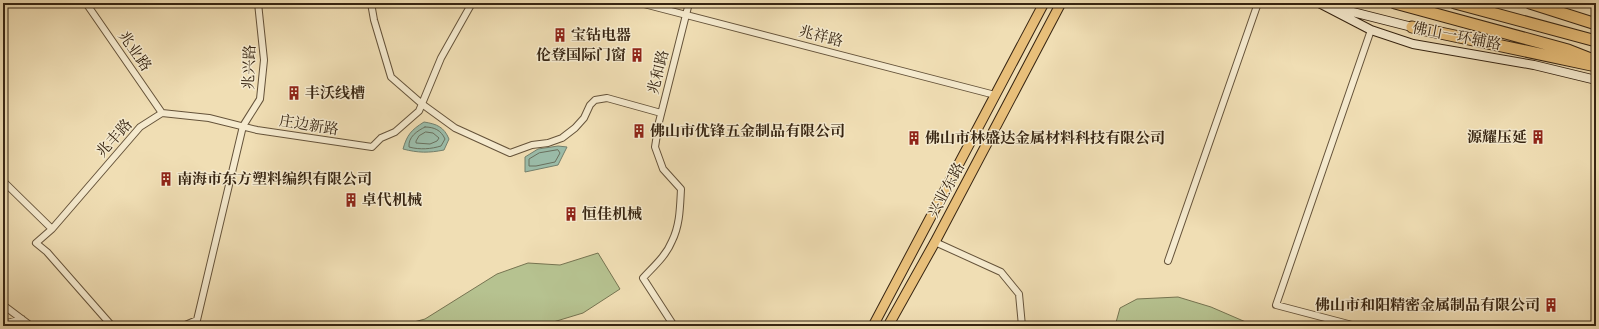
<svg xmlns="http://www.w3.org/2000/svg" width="1599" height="329" font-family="'IM FELL French Canon','Noto Serif SC',serif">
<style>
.green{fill:#b6c290;stroke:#767451}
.water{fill:#9bbca9;stroke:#73806d}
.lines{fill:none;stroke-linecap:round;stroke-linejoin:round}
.shore{stroke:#69705e;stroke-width:1}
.minor-casing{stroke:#65533a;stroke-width:8}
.secondary-casing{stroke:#372512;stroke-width:10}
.primary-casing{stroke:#372512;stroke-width:11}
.motorway-casing{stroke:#372512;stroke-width:13}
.minor{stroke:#f5eace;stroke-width:6}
.secondary{stroke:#f5eace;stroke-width:8}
.primary{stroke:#e8bf7a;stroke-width:9}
.motorway{stroke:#e8bf7a;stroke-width:11}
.labels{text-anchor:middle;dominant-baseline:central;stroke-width:3;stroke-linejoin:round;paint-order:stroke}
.poi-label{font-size:15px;font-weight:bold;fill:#372512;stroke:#f5eace;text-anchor:start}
.street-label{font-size:15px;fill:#372512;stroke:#f5eace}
</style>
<rect width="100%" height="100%" fill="#f0deb4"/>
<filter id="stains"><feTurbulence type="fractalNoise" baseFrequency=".005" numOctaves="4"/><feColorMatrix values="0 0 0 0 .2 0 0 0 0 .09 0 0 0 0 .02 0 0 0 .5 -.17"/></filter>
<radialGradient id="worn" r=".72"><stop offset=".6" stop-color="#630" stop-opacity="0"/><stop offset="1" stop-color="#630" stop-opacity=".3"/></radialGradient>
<path class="green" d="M598 253 620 289 583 313 540 326H399L425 319 497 274 528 263 560 265Z
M1178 297 1211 307 1255 326H1115L1120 308 1137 299Z"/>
<path class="water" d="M424 122C437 124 444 127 449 139L444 150C429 153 418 153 403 149 407 135 411 130 424 122Z
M558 146 567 147 558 165 525 172V157L538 149Z"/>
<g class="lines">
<path class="shore" d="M425 127C434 127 441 130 445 139L441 146C431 149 420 150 409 147 408 137 417 131 425 127Z
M426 132 433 133 439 138 437 141 430 144 416 143V141L419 136Z
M558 150 560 153 555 162 536 166H529V159L539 153Z"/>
<defs>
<path id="minor" d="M86 3 162 113
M371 3 374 20 391 77 422 104 455 128 510 153 532 145 548 143 562 138 575 128 584 118 590 105 595 100 607 98 661 113
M640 3 995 95
M3 181 52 229
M935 242 1001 272 1019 294 1022 326
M1168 261 1258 3
M3 305 31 326
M3 324 22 319
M112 326 47 252 36 243 52 229 140 127 162 113 209 118 257 130 372 147 381 138 395 132 419 111 441 58 472 3
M183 326 197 320 243 126 260 99 264 60 258 3
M674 326 643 278C653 267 666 256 672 241 680 225 680 207 681 189L663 169 655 147 659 122 689 3
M1356 326 1276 305 1371 30"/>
<path id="secondary" d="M1319 3 1371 30 1413 44 1534 65 1596 80
M1594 3 1596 4
M1333 7 1412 27"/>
<path id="primary" d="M873 326 1044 3
M888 326 935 242 1061 3"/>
<path id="motorway" d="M1395 3 1568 50 1596 61
M1455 3 1596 41
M1530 3 1596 24
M1412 27 1596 66"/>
</defs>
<use href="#minor" class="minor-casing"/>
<use href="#secondary" class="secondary-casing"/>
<use href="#primary" class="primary-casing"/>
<use href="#motorway" class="motorway-casing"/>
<use href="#minor" class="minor"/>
<use href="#secondary" class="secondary"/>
<use href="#primary" class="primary"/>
<use href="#motorway" class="motorway"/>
</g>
<defs>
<symbol id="building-bare" viewBox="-9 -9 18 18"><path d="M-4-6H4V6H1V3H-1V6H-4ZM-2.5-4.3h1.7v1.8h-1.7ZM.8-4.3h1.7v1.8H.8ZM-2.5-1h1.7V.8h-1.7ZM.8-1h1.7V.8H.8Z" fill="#8f2418" stroke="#f5eace" stroke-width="2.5" paint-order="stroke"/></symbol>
</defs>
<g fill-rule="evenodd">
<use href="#building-bare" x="550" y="25" width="20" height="20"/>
<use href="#building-bare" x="627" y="45" width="20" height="20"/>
<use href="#building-bare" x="284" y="83" width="20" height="20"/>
<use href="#building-bare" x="629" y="121" width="20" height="20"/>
<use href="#building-bare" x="1528" y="127" width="20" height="20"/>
<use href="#building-bare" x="904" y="128" width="20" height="20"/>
<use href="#building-bare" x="156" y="169" width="20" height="20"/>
<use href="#building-bare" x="341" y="190" width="20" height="20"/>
<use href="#building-bare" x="561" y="204" width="20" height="20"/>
<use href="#building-bare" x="1541" y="295" width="20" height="20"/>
</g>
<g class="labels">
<g class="poi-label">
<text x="571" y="35">宝钻电器</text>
<text x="626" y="55" text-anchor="end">伦登国际门窗</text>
<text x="305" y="93">丰沃线槽</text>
<text x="650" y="131">佛山市优锋五金制品有限公司</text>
<text x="1527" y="137" text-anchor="end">源耀压延</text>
<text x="925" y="138">佛山市林盛达金属材料科技有限公司</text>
<text x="177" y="179">南海市东方塑料编织有限公司</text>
<text x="362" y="200">卓代机械</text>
<text x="582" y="214">恒佳机械</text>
<text x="1540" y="305" text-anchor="end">佛山市和阳精密金属制品有限公司</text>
</g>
<g class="street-label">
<text transform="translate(821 36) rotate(14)">兆祥路</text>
<text transform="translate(1457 36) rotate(11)">佛山一环辅路</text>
<text transform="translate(135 51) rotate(55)">兆业路</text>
<text transform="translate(249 67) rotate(-88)">兆兴路</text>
<text transform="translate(658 72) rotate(-76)">兆和路</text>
<text transform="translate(309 125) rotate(9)">庄边新路</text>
<text transform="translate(114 138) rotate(-48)">兆丰路</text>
<text transform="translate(946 190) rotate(-62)">兴业东路</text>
</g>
</g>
<rect width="1599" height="329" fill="none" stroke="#f0deb4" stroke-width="16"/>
<rect x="4" y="4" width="1591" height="321" fill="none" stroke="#372512" stroke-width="2"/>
<rect x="8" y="8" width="1583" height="313" fill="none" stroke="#372512"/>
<rect width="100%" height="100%" filter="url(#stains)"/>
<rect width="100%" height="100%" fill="url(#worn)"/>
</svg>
